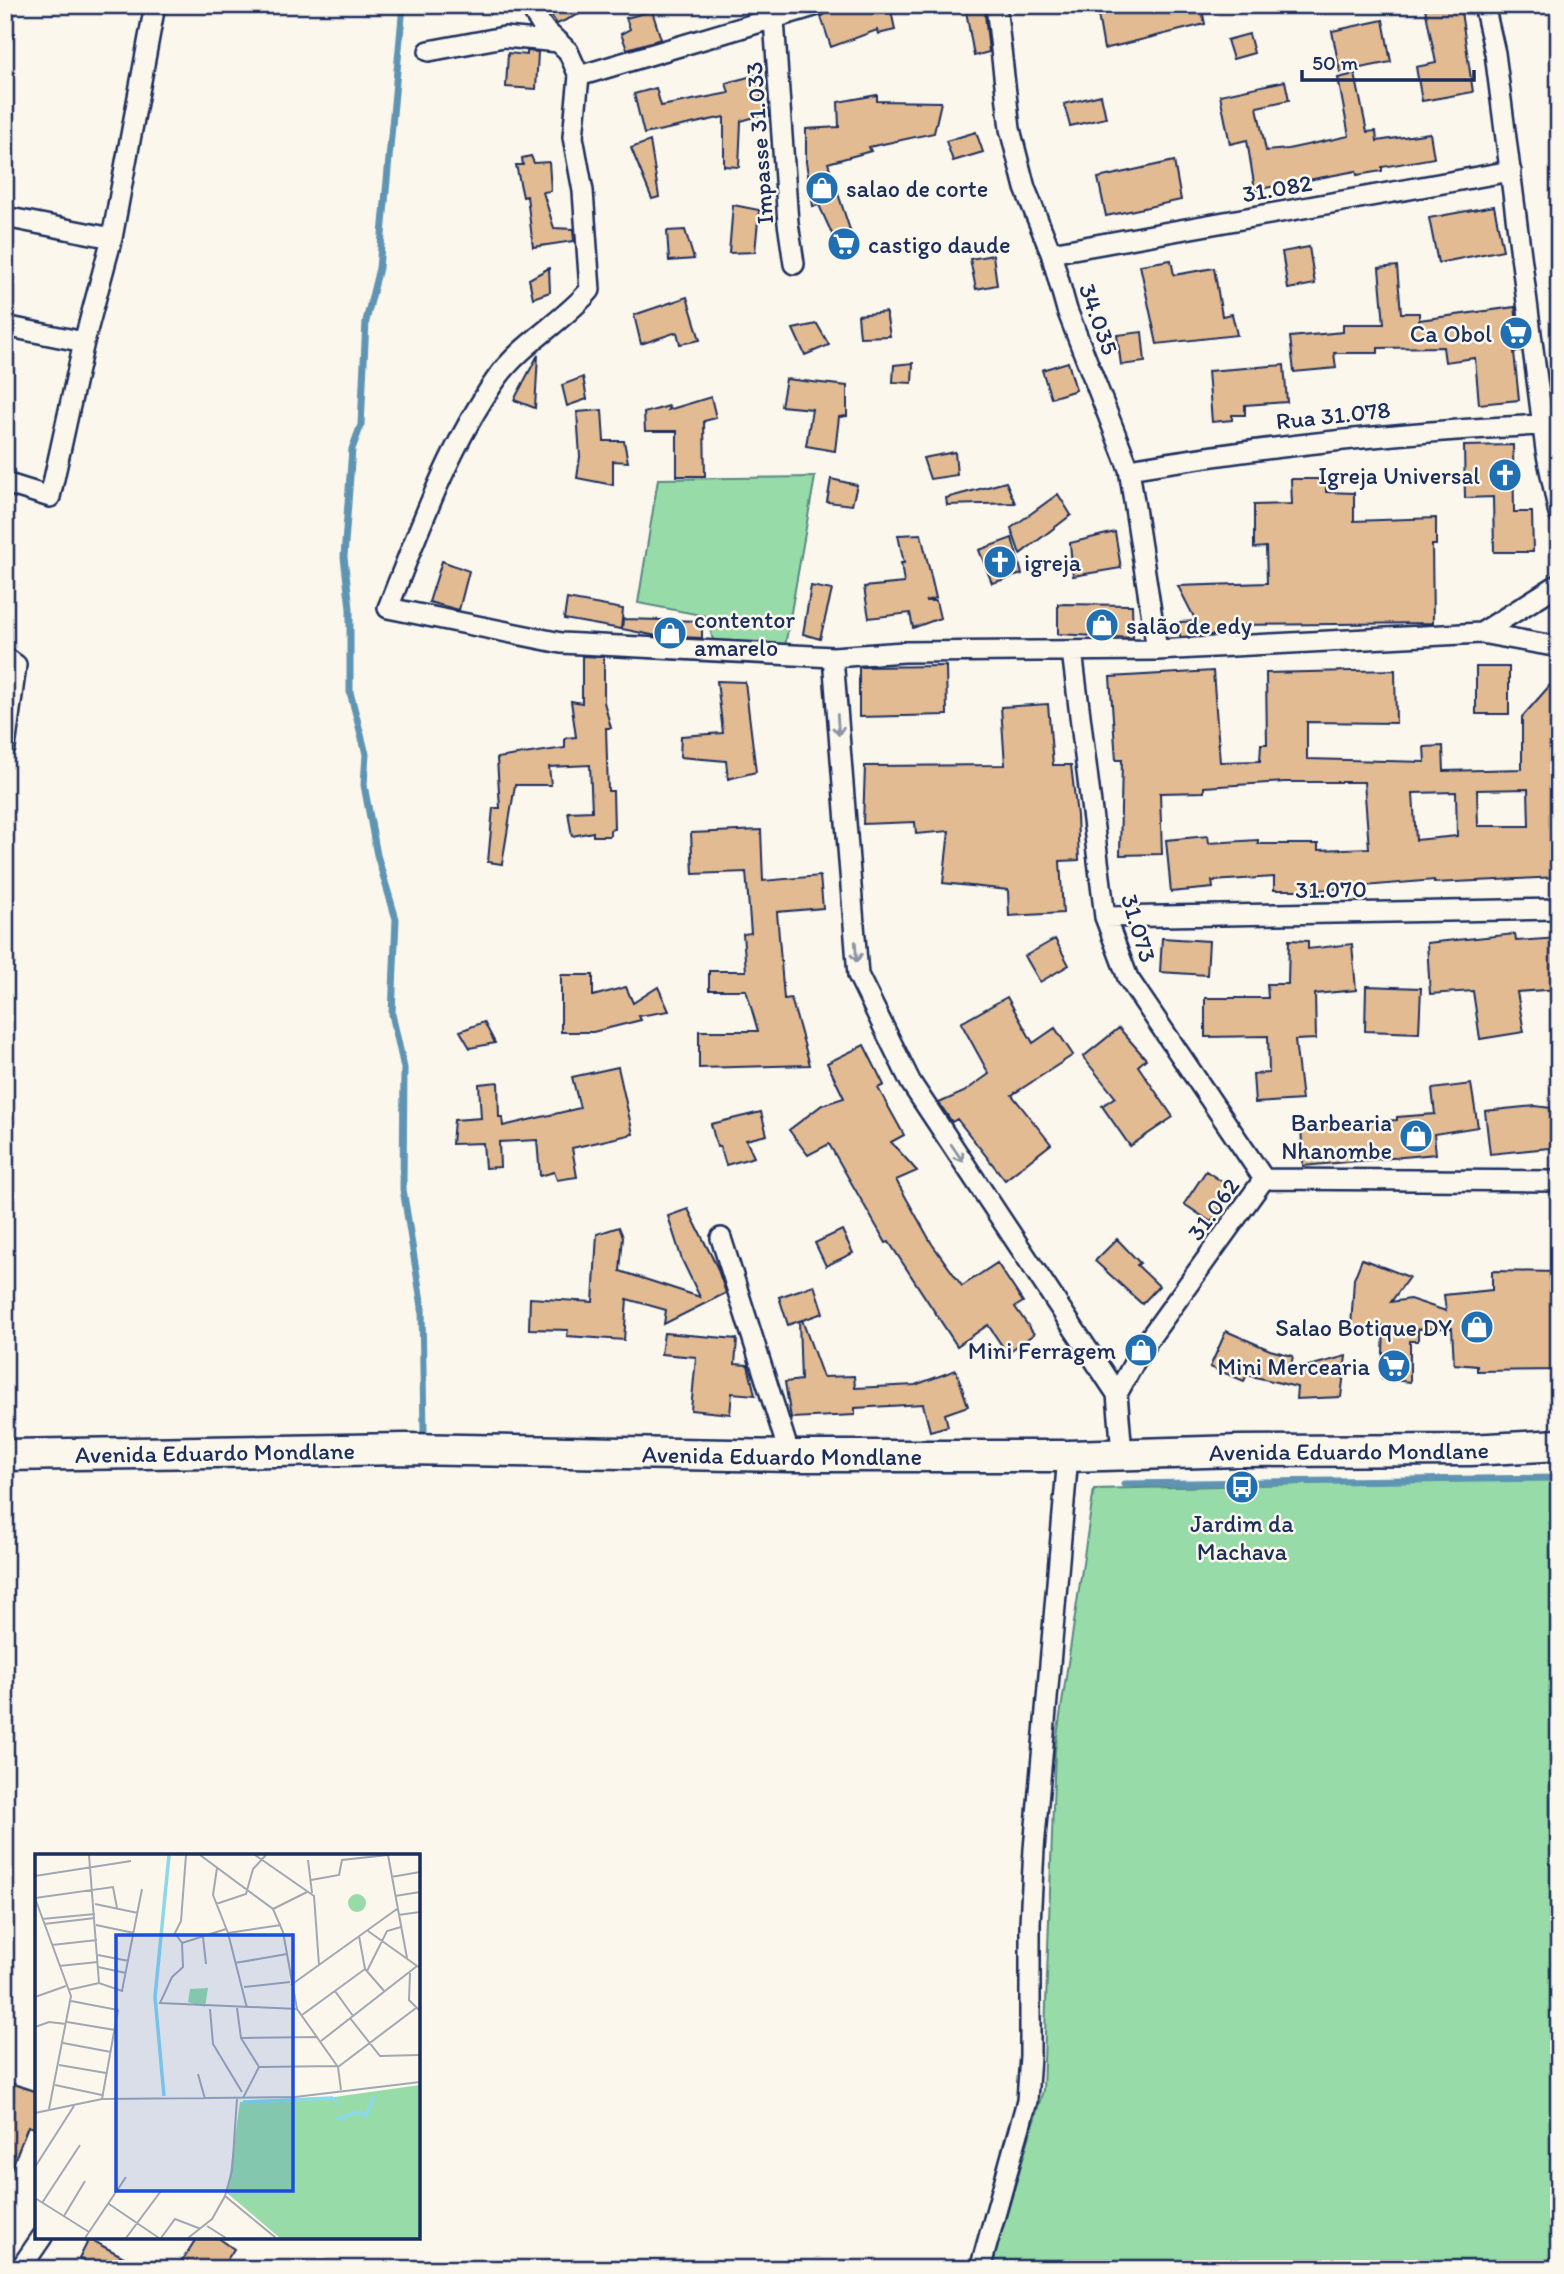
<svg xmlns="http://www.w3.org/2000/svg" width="1564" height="2274" font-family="Itim,sans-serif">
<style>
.green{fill:#97dca8;stroke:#598683;stroke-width:2}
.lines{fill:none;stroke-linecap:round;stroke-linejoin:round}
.stream{stroke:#5e94b3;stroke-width:7}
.building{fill:#e2bb93;stroke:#1b2f5e;stroke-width:2;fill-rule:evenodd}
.street-casing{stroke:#1b2f5e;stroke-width:24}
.primary-casing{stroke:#1b2f5e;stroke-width:35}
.street{stroke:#fbf7ec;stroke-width:19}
.primary{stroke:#fbf7ec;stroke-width:30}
.oneway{stroke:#8b93a5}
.labels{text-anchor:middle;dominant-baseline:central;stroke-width:5;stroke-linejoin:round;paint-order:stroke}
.street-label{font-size:24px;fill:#1b2f5e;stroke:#fbf7ec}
.poi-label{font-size:24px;fill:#1b2f5e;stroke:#fbf7ec;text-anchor:end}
.inset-river{fill:none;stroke:#8bd8eb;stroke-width:3.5}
.inset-road{fill:none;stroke:#a1a7b3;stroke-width:2}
.view{fill:#1d4ed8;fill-opacity:0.15;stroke:#1d4ed8;stroke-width:3.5}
.inset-edge{fill:none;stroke:#1b2f5e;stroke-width:3.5}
</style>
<rect width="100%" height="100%" fill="#fbf7ec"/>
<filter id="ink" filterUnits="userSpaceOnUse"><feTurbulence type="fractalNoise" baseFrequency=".0143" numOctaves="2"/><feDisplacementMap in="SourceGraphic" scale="14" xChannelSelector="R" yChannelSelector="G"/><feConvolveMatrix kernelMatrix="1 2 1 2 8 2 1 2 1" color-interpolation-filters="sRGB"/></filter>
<g filter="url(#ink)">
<path class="green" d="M815 477 785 646 714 643 706 616 638 603 658 479Z
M1559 1478V2269H991L1043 2090 1055 1750 1094 1489Z"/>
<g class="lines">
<path class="stream" d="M403 5 379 268 366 321 361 425 352 449 344 557 350 608V692L366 754 364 785 377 855 396 919 392 1014 404 1068 403 1189 422 1307 424 1433
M1124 1484 1559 1478"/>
</g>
<path class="building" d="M544 5H600L557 24Z
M830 5H859L861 10 890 5 895 30 878 34 877 30 831 47 821 17 827 13Z
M965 5H984L989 52 974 56Z
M1120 5H1201L1205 24 1104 49 1097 9Z
M1438 5H1460L1473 92 1422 101 1416 67 1436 63 1425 8Z
M652 11 661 39 627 49 621 34 630 29 626 18Z
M1383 20 1391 62 1340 72 1332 31Z
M1249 34 1254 53 1233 59 1227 40Z
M527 51 538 52 536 89 506 87 508 53 527 55Z
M1355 74 1367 132 1376 131 1377 141 1430 133 1434 158 1382 167V171L1357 175 1356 171 1255 190 1247 140 1230 144 1220 95 1285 81 1289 100 1257 107 1266 151 1288 149 1349 136 1338 78Z
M756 75 765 114 741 121 739 167 724 166V117L644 134 634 94 656 88 661 106 729 93 726 83Z
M877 95V101L941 102 934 133 869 147 871 151 828 163 850 230 833 236 819 205 813 206 806 162V129L839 127 838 102Z
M1101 95 1106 118 1070 126 1064 104Z
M976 132 983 152 953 161 946 141Z
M650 141 659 197 652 199 631 148Z
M531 156 534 163 549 162 551 191 543 192 554 228 573 229 574 241 533 247 527 196 523 197 516 165H523L522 158Z
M1174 161 1181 200 1106 216 1098 178Z
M733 205 759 210 755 252 729 253Z
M1494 206 1503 250 1438 263 1429 218Z
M685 230 694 259 669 261 667 231Z
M1309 247 1315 284 1288 289 1282 252Z
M993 255 997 285 976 289 970 259Z
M1171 260 1174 275 1214 268 1222 316 1232 314 1237 335 1157 344 1140 265Z
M1397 266 1401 313H1419V320L1515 307 1521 351 1514 352 1519 400 1479 404 1475 358 1445 362 1443 347 1378 348V353H1334L1336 368 1294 372 1290 337 1343 332V324H1384L1379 268Z
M549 268 550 292 533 298 529 279Z
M687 297 700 340 680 344 677 332 641 344 634 315Z
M886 312 890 336 860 337 858 315Z
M817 324 829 345 805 355 793 329Z
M1142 332 1145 362 1121 365 1117 335Z
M538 355 535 408 514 400Z
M1068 362 1076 390 1051 398 1042 370Z
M913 363 912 383 893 382 894 365Z
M1284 365 1287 402 1245 405V415H1232V420L1212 422 1208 371Z
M583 377 587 399 567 406 562 385Z
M786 379 847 386V416L839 417 835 451 806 446 812 409 781 406Z
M711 397 716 418 704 421 705 476H677V431H645L644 413 669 406 668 410Z
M602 410 604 441H624L628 462 613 461V485L577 478 580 457 577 412Z
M1513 445 1514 512H1532L1533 552H1494L1493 497 1465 498 1464 446Z
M955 452 957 475 930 479 923 458Z
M831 479 857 485 852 505 827 502Z
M1291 479H1326V492L1354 493V521L1436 518V545H1432L1433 623 1228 625V634L1180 637V622L1196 621 1178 586 1267 583 1266 547 1254 548V505L1292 504Z
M1006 482 1015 503 947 505 946 498Z
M1058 494 1071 515 1020 554 1011 528Z
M1115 532 1121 568 1073 576 1070 543Z
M921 534 936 598 925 601H936L940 618 913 628 910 613 869 618 864 587 904 583 901 563H904L898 535Z
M1012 538 1022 574 992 583 979 550Z
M442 561 469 571 459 610 429 602Z
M811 586 832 590 820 639 803 634Z
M567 599 623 609 621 629 564 619Z
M1058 604 1132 605 1133 638 1058 634Z
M623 619 702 621V638L657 636 622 629Z
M582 656 604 657V702L611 728H606L608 791H613L614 829 610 830V836H593V832L572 836 568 812 592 811 590 765 549 767 551 785H515L502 864 488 862 493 808H500L497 758 565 748V738L576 737 571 701 582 703Z
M946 666 947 715 859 717V667Z
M1476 667H1509V714H1476Z
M1395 670 1396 723 1307 722V759L1425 762 1424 747 1443 746 1444 771 1522 769V717L1559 675V877L1434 883V880L1318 890H1274V877L1212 881 1213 888 1171 892 1166 840 1208 836 1209 843 1258 840V844H1318V850L1369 848 1364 782H1285L1204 787V792L1160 793 1162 854 1120 855 1122 760H1116L1110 677 1213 671 1220 762 1260 761 1261 744H1267L1266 673ZM1528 789 1529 826H1478L1477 790ZM1456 792 1457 836 1416 840 1413 793Z
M717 681 745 682 756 772 728 779 726 761 680 757 681 736 723 733Z
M1048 704 1053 765H1071L1077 816 1079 860 1060 861 1063 913 1009 916 1008 890 943 883 949 831 916 834 915 822 863 824 865 766 1005 765 1001 707Z
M761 830 763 881 820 876 823 908 777 912 784 999 791 998 810 1065 699 1068V1031H758L746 990H709V971H746L743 934 751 933 746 872 693 874 691 833Z
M1515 934 1516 941 1559 938V989L1517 992 1524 1032 1480 1039 1473 991 1430 994 1427 943Z
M1162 938 1209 941 1207 975 1160 972Z
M1055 939 1069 965 1040 982 1025 956Z
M1289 940 1308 941V949L1352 944 1356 990 1315 994 1316 1039 1295 1040 1302 1100 1255 1103 1253 1074 1269 1073 1268 1036 1205 1037V998H1268L1267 984H1288Z
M561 975H593V996L626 987 633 1003 658 987 669 1011 639 1016 641 1020 593 1032H561Z
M1366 986 1421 988 1419 1033 1365 1031Z
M1007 997 1033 1043 1055 1028 1073 1055 1012 1095 1051 1144 1005 1180 957 1119 952 1122 939 1103 964 1092 989 1074 961 1023Z
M484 1022 495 1043 470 1048 460 1031Z
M1119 1028 1146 1059 1138 1066 1173 1117 1130 1146 1102 1106 1115 1097 1083 1057Z
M864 1045 884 1085 878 1088 904 1135 891 1142 917 1171 896 1180 932 1244 962 1286 997 1263 1023 1302 1015 1307 1034 1334 1007 1353 988 1325 957 1346 889 1242 886 1243 829 1144 808 1155 789 1130 822 1105 844 1098 827 1063Z
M618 1067 633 1134 572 1148 577 1177 557 1180 554 1172 540 1176 537 1140 499 1142 500 1167 485 1168 483 1143 452 1144 454 1120 481 1118 479 1084 498 1082 499 1117H502L503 1126 580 1108 572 1077Z
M1471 1084 1478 1127 1434 1134 1436 1154 1303 1166 1301 1125 1397 1120V1117L1435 1114 1432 1089Z
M1535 1106 1559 1109V1147L1490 1154 1485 1111Z
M761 1112 767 1135 746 1140 754 1157 726 1165 720 1146 717 1147 711 1124Z
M1206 1171 1233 1189 1211 1222 1184 1204Z
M688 1209 717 1267 726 1293 664 1324 666 1310 627 1299 624 1340 567 1336 568 1330 529 1329 530 1298 593 1302 597 1234 619 1227 623 1237 620 1271 700 1297 682 1260 668 1216Z
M842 1230 853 1253 826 1266 815 1243Z
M1117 1239 1140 1263 1137 1265 1159 1286 1142 1304 1095 1261Z
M1362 1259 1409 1277 1391 1302 1410 1299 1446 1311 1444 1295 1492 1290V1271L1559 1272V1370L1477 1371V1366L1454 1364 1452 1328 1418 1329V1341H1410V1382L1382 1379 1384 1326 1351 1328 1354 1279Z
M814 1285 823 1313 800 1321 802 1320 823 1377 854 1376 855 1388 915 1385 956 1370 968 1406 945 1414 948 1426 930 1431 923 1404 855 1408V1415L791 1418 785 1382 801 1380 799 1321 788 1325 779 1297Z
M1226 1331 1270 1350 1293 1356 1290 1371 1346 1356 1341 1397 1296 1399 1297 1387 1247 1375 1244 1381 1210 1367Z
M664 1333 737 1339 735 1364 748 1365 755 1395 732 1393 730 1414 691 1410 696 1357 661 1354Z
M5 2081 37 2092V2129L28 2126 7 2180Z
M197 2237H217L234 2249 221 2269H177Z
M89 2239 147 2269H80L84 2261 79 2259Z"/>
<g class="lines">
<defs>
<path id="street" d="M529 5 544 29 568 51 579 76 573 137 583 191 590 290C563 322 522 343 497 378 448 448 419 530 388 608L561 643 833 657 904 652 1157 650 1481 633 1559 647
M996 5 1010 129 1025 188 1051 253 1067 310 1129 469 1157 650
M1484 5 1495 53 1546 450 1559 514
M774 19 788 223 794 264
M429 51 504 37 559 42
M579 76 818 5
M5 217 112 238
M1051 253 1511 171
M5 326 84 342
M1129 469C1269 446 1402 431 1543 425
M5 483 50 497 84 342 112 238 155 5
M1481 633 1559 584
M1072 651 1105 917 1128 978 1264 1179
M5 657 16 665 5 748
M833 657 858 975 911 1083 1117 1394
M1105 917 1559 909
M721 1238 790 1456
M1122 1453 1117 1394 1141 1350 1264 1179 1559 1181
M20 2269 42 2237
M980 2269 1027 2101 1030 2056V1923L1034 1849 1068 1456"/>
<g id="primary">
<path id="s1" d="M5 1455 406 1449 790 1456H1068L1240 1451 1470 1450 1559 1445"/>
</g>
</defs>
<use href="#street" class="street-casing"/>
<use href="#primary" class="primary-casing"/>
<use href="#street" class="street"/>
<use href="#primary" class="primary"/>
</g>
<defs><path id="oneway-shaft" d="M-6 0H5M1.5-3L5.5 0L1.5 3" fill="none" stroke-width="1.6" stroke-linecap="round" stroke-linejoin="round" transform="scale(1.75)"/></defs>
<g class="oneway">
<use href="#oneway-shaft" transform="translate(838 725) rotate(86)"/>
<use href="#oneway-shaft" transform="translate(856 952) rotate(86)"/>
<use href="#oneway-shaft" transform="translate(957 1153) rotate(56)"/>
</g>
</g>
<defs>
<symbol id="shop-disc" viewBox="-11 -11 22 22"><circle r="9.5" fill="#1f6fb2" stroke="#fbf7ec"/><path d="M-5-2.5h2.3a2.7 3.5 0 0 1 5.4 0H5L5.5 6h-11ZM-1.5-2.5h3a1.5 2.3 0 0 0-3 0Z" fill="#fff"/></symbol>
<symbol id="supermarket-disc" viewBox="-11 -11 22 22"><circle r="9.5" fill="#1f6fb2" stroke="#fbf7ec"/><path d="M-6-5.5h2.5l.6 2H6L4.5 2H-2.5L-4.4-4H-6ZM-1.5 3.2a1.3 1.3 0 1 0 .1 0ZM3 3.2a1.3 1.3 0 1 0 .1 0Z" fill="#fff"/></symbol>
<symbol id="church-disc" viewBox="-11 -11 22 22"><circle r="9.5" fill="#1f6fb2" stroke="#fbf7ec"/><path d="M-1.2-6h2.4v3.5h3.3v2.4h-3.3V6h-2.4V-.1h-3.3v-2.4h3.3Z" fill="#fff"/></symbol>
<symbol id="bus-disc" viewBox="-11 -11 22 22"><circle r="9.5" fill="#1f6fb2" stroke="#fbf7ec"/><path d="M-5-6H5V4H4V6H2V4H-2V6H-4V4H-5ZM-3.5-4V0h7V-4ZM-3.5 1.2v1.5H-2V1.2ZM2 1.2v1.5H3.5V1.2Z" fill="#fff"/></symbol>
</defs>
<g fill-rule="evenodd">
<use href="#shop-disc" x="803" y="169" width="38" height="38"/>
<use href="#supermarket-disc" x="825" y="225" width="38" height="38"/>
<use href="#supermarket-disc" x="1497" y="314" width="38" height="38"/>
<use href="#church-disc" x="1486" y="456" width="38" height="38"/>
<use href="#church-disc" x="981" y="543" width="38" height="38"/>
<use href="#shop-disc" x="1083" y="606" width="38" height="38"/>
<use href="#shop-disc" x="651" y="614" width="38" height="38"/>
<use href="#shop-disc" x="1397" y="1117" width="38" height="38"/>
<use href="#shop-disc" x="1458" y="1308" width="38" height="38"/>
<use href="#shop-disc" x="1122" y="1331" width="38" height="38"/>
<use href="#supermarket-disc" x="1375" y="1347" width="38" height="38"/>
<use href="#bus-disc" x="1223" y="1468" width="38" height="38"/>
</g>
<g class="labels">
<g class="street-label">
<text transform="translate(759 143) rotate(-94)">Impasse 31.033</text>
<text transform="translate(1277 188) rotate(-10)">31.082</text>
<text transform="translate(1099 319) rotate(70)">34.035</text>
<text transform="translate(1333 415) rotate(-6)">Rua 31.078</text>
<text transform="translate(1331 889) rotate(-1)">31.070</text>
<text transform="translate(1139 928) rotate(73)">31.073</text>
<text transform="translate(1213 1209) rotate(-54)">31.062</text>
<text stroke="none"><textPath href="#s1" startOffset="1344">Avenida Eduardo Mondlane</textPath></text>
<text stroke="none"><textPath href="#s1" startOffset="210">Avenida Eduardo Mondlane</textPath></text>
<text stroke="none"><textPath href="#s1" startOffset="777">Avenida Eduardo Mondlane</textPath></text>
</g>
<g class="poi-label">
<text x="846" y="188" text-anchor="start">salao de corte</text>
<text x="868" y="244" text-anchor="start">castigo daude</text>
<text x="1492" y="333">Ca Obol</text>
<text x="1480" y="475">Igreja Universal</text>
<text x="1024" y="562" text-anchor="start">igreja</text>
<text x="694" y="619" text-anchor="start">contentor<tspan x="694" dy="28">amarelo</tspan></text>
<text x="1126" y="625" text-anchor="start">salão de edy</text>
<text x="1392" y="1122">Barbearia<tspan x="1392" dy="28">Nhanombe</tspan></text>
<text x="1452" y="1327">Salao Botique DY</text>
<text x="1116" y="1350">Mini Ferragem</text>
<text x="1370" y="1366">Mini Mercearia</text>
<text x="1242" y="1523" text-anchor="middle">Jardim da<tspan x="1242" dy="28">Machava</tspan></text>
</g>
</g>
<g transform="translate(35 1854)">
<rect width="385" height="385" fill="#fbf7ec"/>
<path d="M313 49a9 9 0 1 1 18 0a9 9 0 1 1-18 0ZM173 134 170 153 153 148 155 135ZM385 231V384H245L192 339 205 248 271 247Z" fill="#97dca8"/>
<path class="inset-river" d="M129 242 120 143 134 1M208 248 297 244 304 250M301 265 324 258 331 262 339 243"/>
<path class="inset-road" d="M54 1 64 129M151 1 146 67 140 79 147 89 148 113 137 123 125 149 262 155M165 1 238 55 248 78 262 155 303 213 306 236M220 1 279 42 284 111M353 1 372 104M273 6 277 39M182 14 178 41 193 79 212 154M0 22 96 7M356 23 385 18M276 26 304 21 307 6 353 1M360 42 385 38M0 44 36 142 14 255M0 44 78 33 82 54M60 50 103 59M181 50 211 40 218 15 231 1M238 55 272 38M363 61 385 58M7 65 60 60M9 70 60 64M61 71 99 79M333 77 385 114M193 79 246 71M324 82 330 115 350 138M168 83 171 110M147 89 191 75M17 91 62 86M63 101 94 107M200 109 252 100M24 112 63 108M63 113 91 119M332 117 352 77 366 73M375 119 374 146 385 157M256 131 362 55M209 133 255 128M33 136 64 129 87 137 107 35M300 137 318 162M0 143 31 132M36 147 83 156 67 245M202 154 206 184 224 213M175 155 178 190 207 238M267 161 330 115M315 164 345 202 385 201M32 168 80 176M0 173 14 168 31 170M206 184 283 183M286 187 382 112M28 189 76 198M24 211 71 219M303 213 381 154M163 220 170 245M20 231 67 241M208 244 224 213 302 212M0 259 67 245 260 243 385 228M0 313 39 252M190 342 241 384M0 344 54 378M7 349 45 291M74 350 124 384M29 362 50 327M172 372 191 384M50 384 91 323M91 384 126 337M126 384 140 365 166 375M153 384 177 365 190 342 197 317 202 245"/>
<path class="view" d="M81 81H258V337H81Z"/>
<rect width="385" height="385" class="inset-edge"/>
</g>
<rect width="1564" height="2274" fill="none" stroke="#fbf7ec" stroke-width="28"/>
<rect x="14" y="14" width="1536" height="2246" fill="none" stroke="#1b2f5e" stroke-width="2.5" filter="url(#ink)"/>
<path d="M1302 70v10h172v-10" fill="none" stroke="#1b2f5e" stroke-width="3.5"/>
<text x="1312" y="70" font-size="21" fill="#1b2f5e" stroke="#fbf7ec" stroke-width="5" paint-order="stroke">50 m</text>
</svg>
